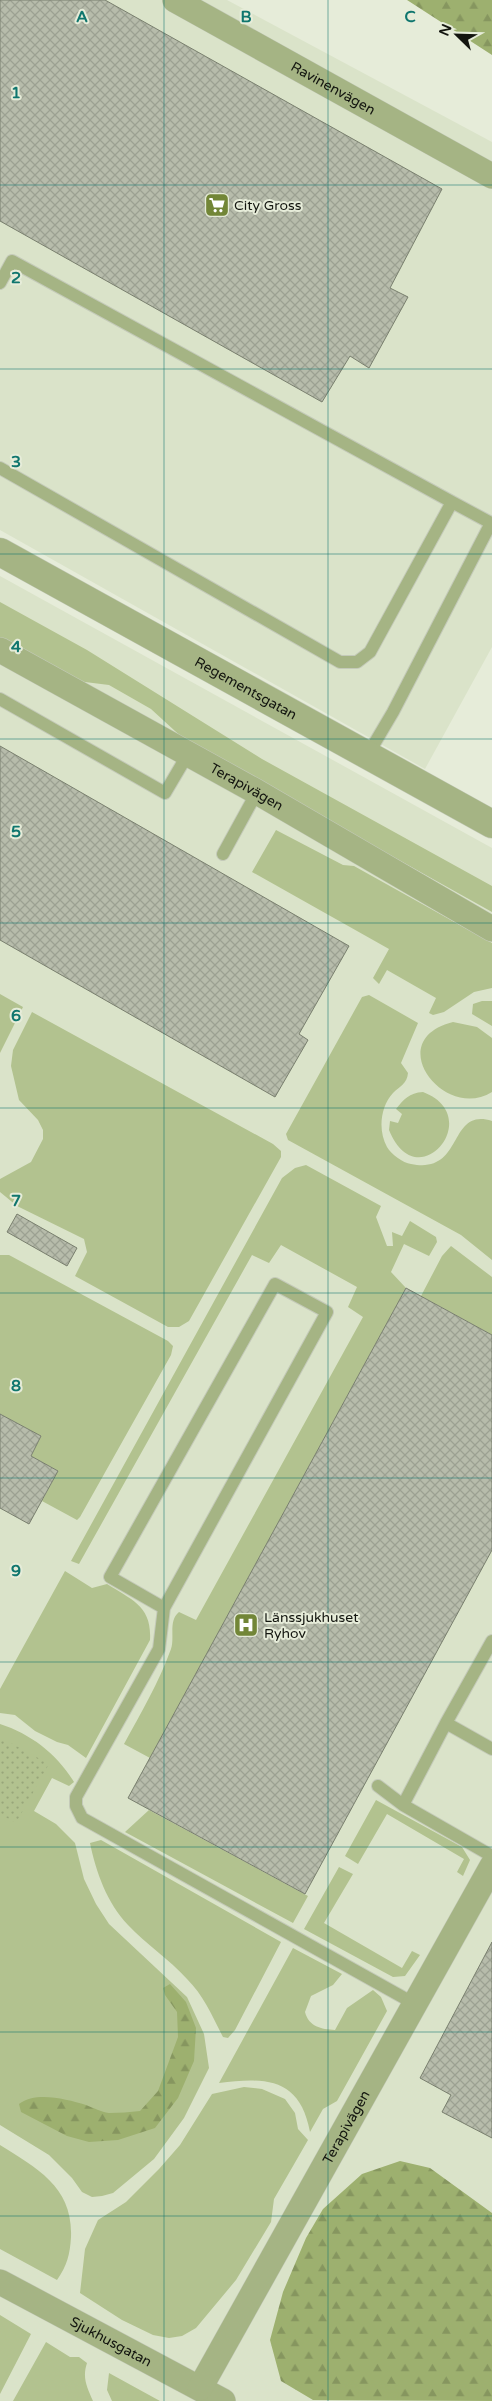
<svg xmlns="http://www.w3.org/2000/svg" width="492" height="2401" font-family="'Varela Round',sans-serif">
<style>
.built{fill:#dae3c9}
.green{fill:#b2c28f}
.forest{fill:url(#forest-firs)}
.park{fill:url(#park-dots)}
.building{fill:url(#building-cross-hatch);stroke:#797f6e}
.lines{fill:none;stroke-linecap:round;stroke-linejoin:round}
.service-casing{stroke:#c4cab9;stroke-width:14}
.minor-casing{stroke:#c4cab9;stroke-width:26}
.tertiary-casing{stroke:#c4cab9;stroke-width:29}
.service{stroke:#a5b484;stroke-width:12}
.minor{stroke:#a5b484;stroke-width:25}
.tertiary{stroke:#a5b484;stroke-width:28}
.grid{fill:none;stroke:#0f766e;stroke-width:1;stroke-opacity:0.55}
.labels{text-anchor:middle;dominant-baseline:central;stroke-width:4;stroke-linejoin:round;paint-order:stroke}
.street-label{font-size:14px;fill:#13150f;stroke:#e6ecd9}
.poi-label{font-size:14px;fill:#13150f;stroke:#e6ecd9;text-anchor:start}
.grid-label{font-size:16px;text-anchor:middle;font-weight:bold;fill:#0f766e;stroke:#e6ecd9;stroke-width:4;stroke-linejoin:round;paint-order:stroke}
</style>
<defs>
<pattern id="forest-firs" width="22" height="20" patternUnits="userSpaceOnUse" patternTransform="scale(1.25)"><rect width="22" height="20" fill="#9db06f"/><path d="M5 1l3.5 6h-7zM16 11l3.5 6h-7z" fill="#86965f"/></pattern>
<pattern id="park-dots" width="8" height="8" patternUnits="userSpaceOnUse" patternTransform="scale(1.25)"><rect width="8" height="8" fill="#b2c28f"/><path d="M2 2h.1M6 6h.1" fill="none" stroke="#98a67a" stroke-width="1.8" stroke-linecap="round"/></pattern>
<pattern id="building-cross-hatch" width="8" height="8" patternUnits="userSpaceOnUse" patternTransform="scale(1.25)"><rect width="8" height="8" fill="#b7bcab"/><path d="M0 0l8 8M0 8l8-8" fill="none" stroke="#9ca192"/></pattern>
</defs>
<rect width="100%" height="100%" fill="#e6ecd9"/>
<path class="built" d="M0 0H227L492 142V647L425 769 0 530Z
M0 576 492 848V2401H0Z"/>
<path class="green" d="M0 602 87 650 262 759 492 886V912L187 742 151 709 109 685 77 681 0 639Z
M276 830 343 865 354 866 492 943V988L474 992 444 1012 433 1015 429 1013 436 998 387 970 379 984 373 978 389 949 252 872Z
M0 994 23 1007 0 1053Z
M369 995 418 1023 401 1063 408 1073C407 1084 400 1086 393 1093 380 1107 378 1131 387 1147 391 1154 403 1163 411 1164 465 1175 447 1107 492 1121V1260L461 1235 288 1140 286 1134 362 997Z
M482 1001H492V1026L472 1014 473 1004Z
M32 1012 273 1144 281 1151V1157L189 1321 179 1327H168L75 1276 87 1252 84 1239 17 1206 0 1192V1179L31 1162 43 1139V1130L38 1120 19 1100 11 1066 13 1050Z
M453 1022 477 1027 492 1038V1092C444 1122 381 1040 453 1022Z
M423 1092C487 1116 417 1200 389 1130L390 1121 398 1123 402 1114 396 1109C404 1099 409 1093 423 1092Z
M306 1165 381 1206 376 1217 387 1246H393L392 1232 402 1236 410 1221 436 1237 437 1242 429 1256 404 1244 391 1272 406 1288 150 1758 124 1744C141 1713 159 1682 171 1649 175 1637 168 1621 179 1612L196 1620 363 1317 348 1307 357 1287 281 1245 269 1263 252 1255 79 1564 71 1561 282 1178 295 1168Z
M451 1246 492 1277V1335L421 1296 442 1256Z
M0 1255H9L168 1341 173 1346 171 1355 80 1517 77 1520 42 1501 58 1471 31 1456 41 1436 0 1414Z
M65 1571 92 1588 107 1584C132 1600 152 1606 150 1640L86 1758 68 1745 57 1742 35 1731 15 1715 0 1713V1689Z
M0 1724C31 1734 57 1754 74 1782L69 1786 52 1778 34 1811 56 1824 75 1843 84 1879 96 1904 109 1924 187 1997 204 2034 209 2068 184 2118 154 2159 113 2193 102 2196 92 2197 82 2192 72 2178 49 2155 0 2125Z
M376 1800 462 1847 470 1860 463 1876 457 1872 464 1859 387 1814 358 1864 345 1856Z
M149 1810 308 1896 293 1923 125 1832Z
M101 1840 281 1942 235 2030 228 2038 223 2037C212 2016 204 1996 187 1979 169 1959 146 1944 128 1925 107 1903 96 1872 90 1843Z
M339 1867 353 1874 324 1923 402 1968 412 1951 420 1955 405 1976 393 1977 304 1929Z
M293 1948 342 1974 333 1985 311 1996 305 2012C309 2027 321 2029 335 2030L347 2008 373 1990 381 1997 387 2011 337 2101 323 2109 310 2132C300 2078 266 2077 219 2083Z
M244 2087 262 2089 285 2099 295 2113 298 2129 308 2140 274 2199 271 2222 236 2280 196 2328 182 2336 169 2338 153 2335 122 2320 80 2293 85 2249 98 2220 126 2202 159 2169 180 2145 212 2094Z
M0 2145C38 2169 73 2187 71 2237 70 2254 67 2266 57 2280L0 2249Z
M0 2315 31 2334 0 2394Z
M46 2342 70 2357H79L87 2363C82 2378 87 2387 93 2401H13Z
M109 2373 160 2401H112L107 2390Z"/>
<path class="forest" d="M407 0H492V55Z
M170 1984 186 2002 196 2028 194 2061 178 2098 155 2128 118 2140 89 2142 67 2136 21 2112 19 2104C36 2091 66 2099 86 2105 94 2108 101 2112 109 2113 119 2113 130 2112 140 2111L158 2091 178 2037 177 2012 165 1995 163 1988Z
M400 2161 430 2168 492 2213V2401L313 2400 281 2381 270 2340 283 2292 306 2238 323 2209 362 2174Z"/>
<path class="park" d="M0 1737 49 1764 16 1823 0 1814Z"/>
<path class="building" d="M0 0H105L442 189 390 288 408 297 369 368 350 356 322 402 0 221Z
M0 746 349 946 299 1034 308 1040 275 1097 0 940Z
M17 1214 77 1248 67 1266 7 1232Z
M406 1288 492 1335V1550L305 1894 128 1798Z
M0 1414 41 1436 31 1456 58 1471 29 1524 0 1508Z
M492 1942V2138L442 2112 451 2095 420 2078Z"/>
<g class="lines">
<defs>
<path id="service" d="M0 283 12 261 452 502
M0 468 340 662H357L370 652 452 502 491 523 393 712 367 756
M0 699 165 793 188 754
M223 854 257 792
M164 1608 110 1577 275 1284 327 1312 164 1608 159 1649 76 1797V1806L82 1818 415 2004
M446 1723 492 1641
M378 1786 403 1805 492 1856
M403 1805 446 1723 492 1749"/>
<g id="minor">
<path id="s1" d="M175 0 492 176"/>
<path id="s2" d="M0 650 257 792 492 929"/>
<path id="s3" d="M0 2282 223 2401"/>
<path id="s4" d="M200 2388 492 1866"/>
</g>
<g id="tertiary">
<path id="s5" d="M0 552 492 824"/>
</g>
</defs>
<use href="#service" class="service-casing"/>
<use href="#minor" class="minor-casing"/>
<use href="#tertiary" class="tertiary-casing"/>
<use href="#service" class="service"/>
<use href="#minor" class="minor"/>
<use href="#tertiary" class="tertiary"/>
</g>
<path class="grid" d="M164 0V2401M328 0V2401M0 185H492M0 369H492M0 554H492M0 739H492M0 923H492M0 1108H492M0 1293H492M0 1478H492M0 1662H492M0 1847H492M0 2032H492M0 2216H492"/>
<defs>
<symbol id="supermarket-square" viewBox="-11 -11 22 22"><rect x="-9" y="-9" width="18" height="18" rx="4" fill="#728637" stroke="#e6ecd9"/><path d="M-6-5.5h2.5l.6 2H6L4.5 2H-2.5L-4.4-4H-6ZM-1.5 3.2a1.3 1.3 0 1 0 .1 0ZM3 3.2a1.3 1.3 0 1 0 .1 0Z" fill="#fff"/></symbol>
<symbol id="hospital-square" viewBox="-11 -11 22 22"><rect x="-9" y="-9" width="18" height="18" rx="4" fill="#728637" stroke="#e6ecd9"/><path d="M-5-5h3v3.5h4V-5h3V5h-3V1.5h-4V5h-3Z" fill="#fff"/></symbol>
</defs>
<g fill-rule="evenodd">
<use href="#supermarket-square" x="203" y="191" width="28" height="28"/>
<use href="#hospital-square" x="232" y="1611" width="28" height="28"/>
</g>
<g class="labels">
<g class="street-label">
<text stroke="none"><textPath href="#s1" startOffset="181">Ravinenvägen</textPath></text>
<text stroke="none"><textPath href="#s5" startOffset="281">Regementsgatan</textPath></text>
<text stroke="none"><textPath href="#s2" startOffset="282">Terapivägen</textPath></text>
<text stroke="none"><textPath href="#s4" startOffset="299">Terapivägen</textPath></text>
<text stroke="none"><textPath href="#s3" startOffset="126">Sjukhusgatan</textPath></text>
</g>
<g class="poi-label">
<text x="234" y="205">City Gross</text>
<text x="264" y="1617">Länssjukhuset<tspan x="264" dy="16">Ryhov</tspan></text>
</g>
</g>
<g class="grid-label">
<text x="82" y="22">A</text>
<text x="246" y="22">B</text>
<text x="410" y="22">C</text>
<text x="16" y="98">1</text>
<text x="16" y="283">2</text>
<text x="16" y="467">3</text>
<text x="16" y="652">4</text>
<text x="16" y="837">5</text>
<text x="16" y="1021">6</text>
<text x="16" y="1206">7</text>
<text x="16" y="1391">8</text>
<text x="16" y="1576">9</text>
</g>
<g transform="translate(457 35) rotate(293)" stroke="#e6ecd9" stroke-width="4" paint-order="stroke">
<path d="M0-4L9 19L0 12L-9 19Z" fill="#13150f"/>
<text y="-8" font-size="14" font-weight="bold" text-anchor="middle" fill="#13150f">N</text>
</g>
</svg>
